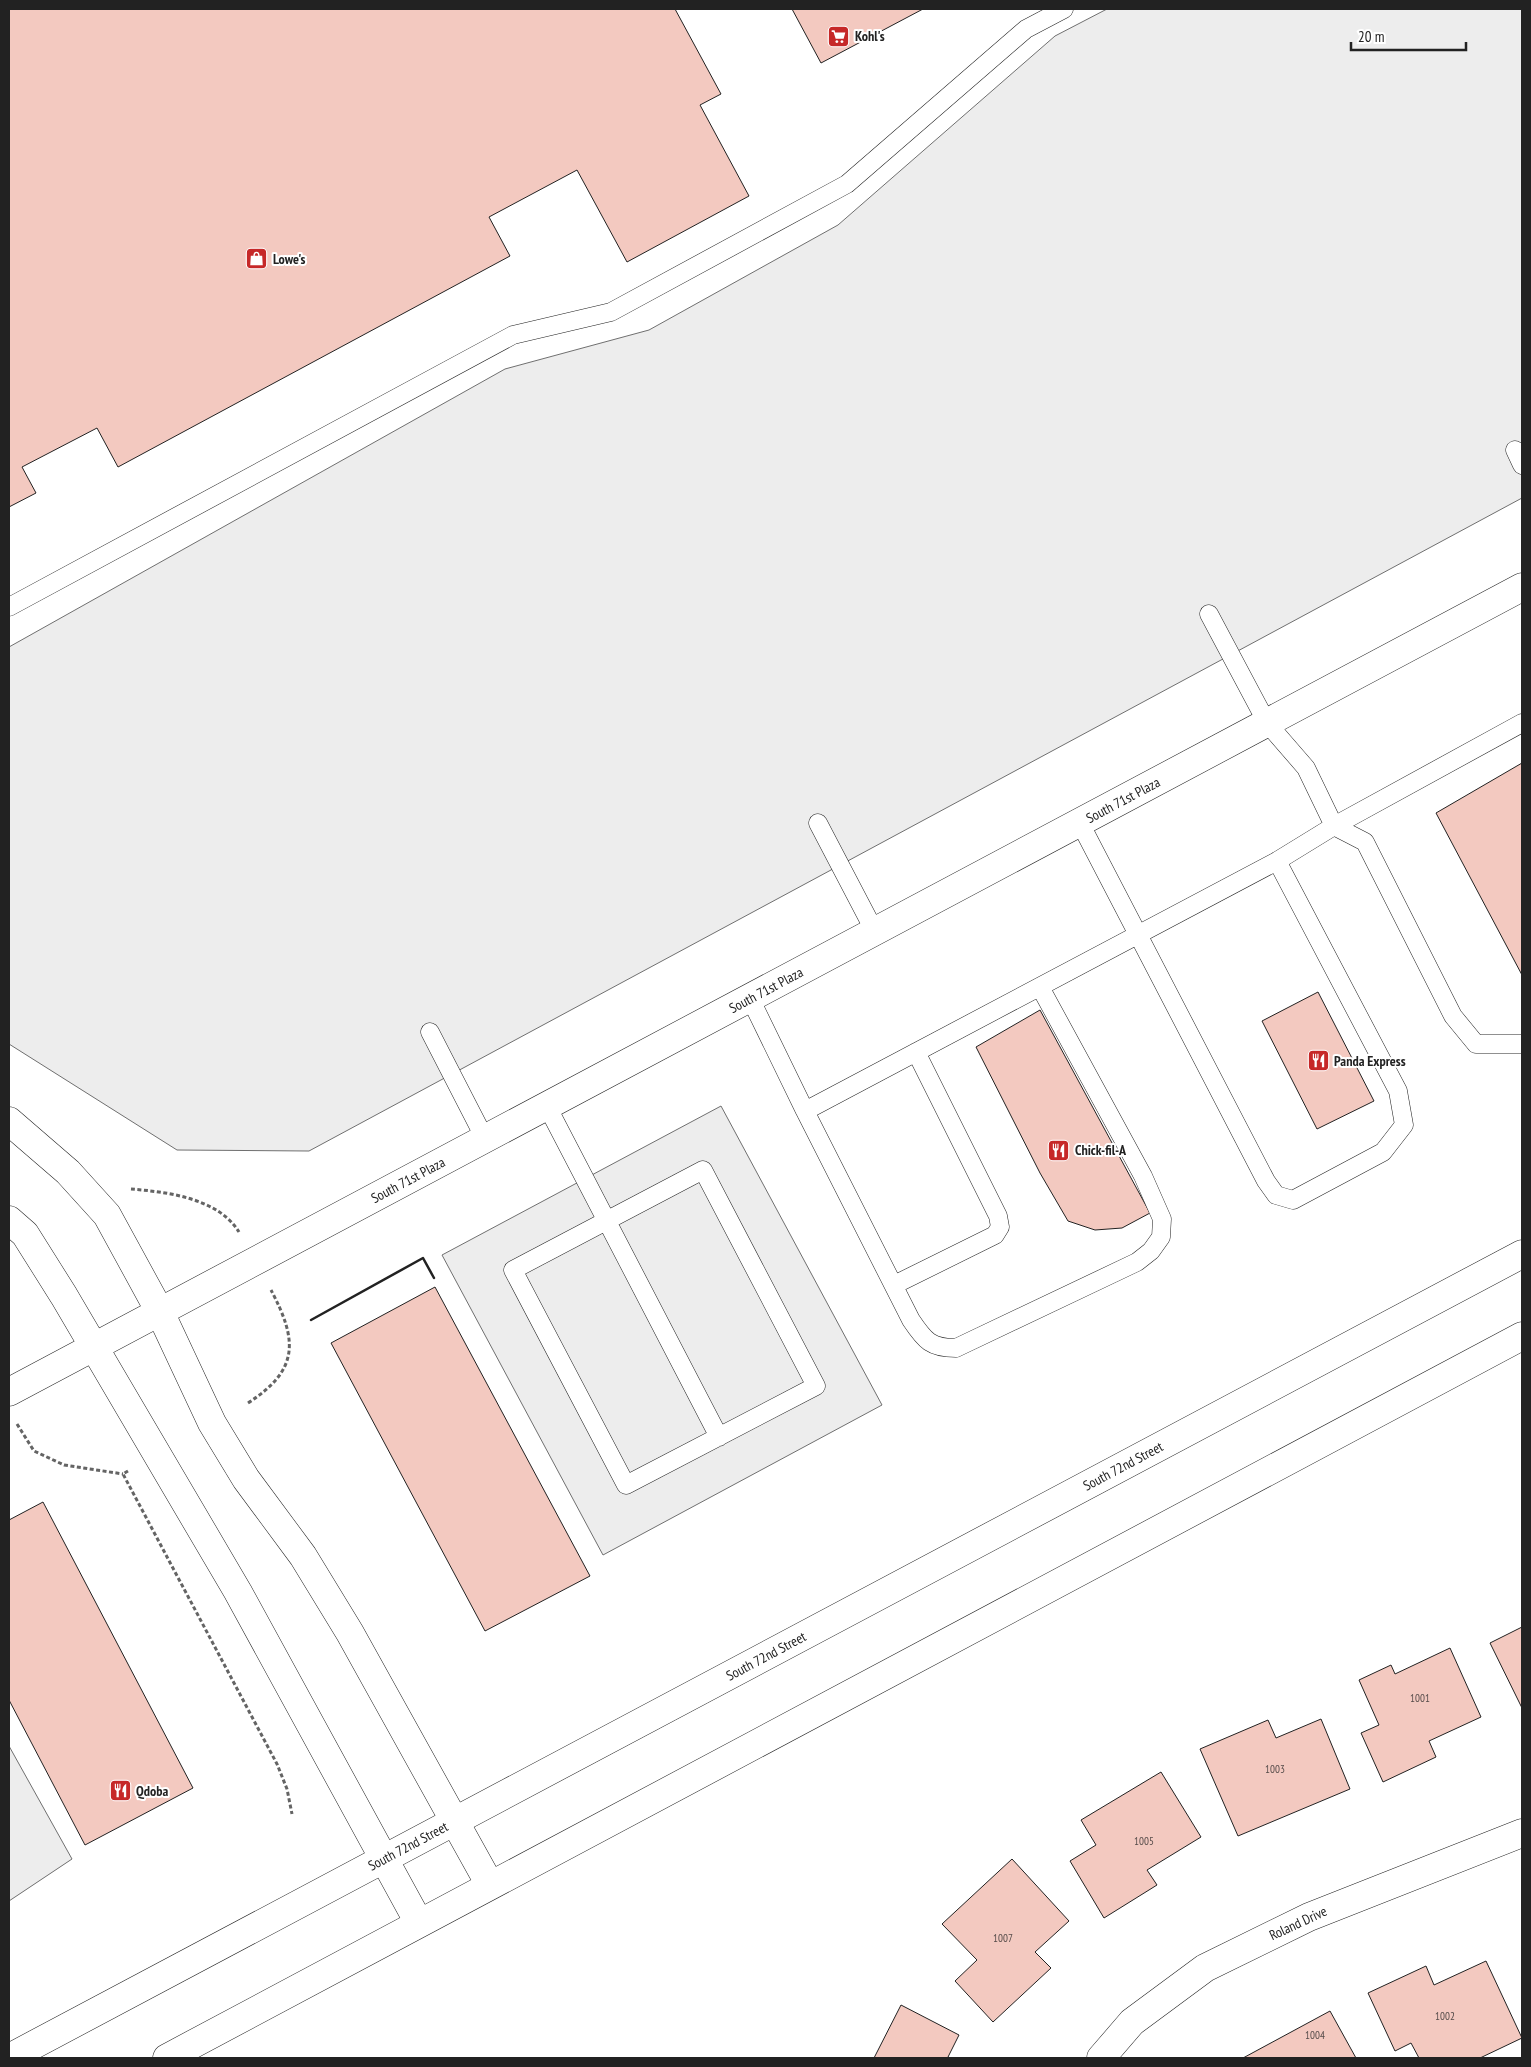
<svg xmlns="http://www.w3.org/2000/svg" width="1531" height="2067" font-family="'PT Sans Narrow',sans-serif">
<style>
.parking{fill:#ededed;stroke:#6f6f6f}
.building{fill:#f3c9c0;stroke:#222}
.lines{fill:none;stroke-linecap:round;stroke-linejoin:round}
.service-casing{stroke:#222;stroke-width:19}
.minor-casing{stroke:#222;stroke-width:29}
.primary-casing{stroke:#222;stroke-width:29}
.path{stroke:#646464;stroke-width:3;stroke-dasharray:4 2.5;stroke-linecap:butt}
.service{stroke:#fff;stroke-width:18}
.minor{stroke:#fff;stroke-width:28}
.primary{stroke:#fff;stroke-width:28}
.wall{stroke:#222;stroke-width:2.5}
.labels{text-anchor:middle;dominant-baseline:central;stroke-width:4;stroke-linejoin:round;paint-order:stroke}
.number-label{font-size:11px;fill:#564c4a}
.poi-label{font-size:14px;font-weight:bold;fill:#222;stroke:#fff;text-anchor:start}
.street-label{font-size:14px;fill:#222;stroke:#fff}
</style>
<rect width="100%" height="100%" fill="#fff"/>
<path class="parking" d="M1107 9H1522V498L309 1151 177 1150 9 1044V647L505 369 649 330 838 225 1055 36Z
M721 1106 882 1405 603 1555 442 1255Z
M9 1746 72 1859 9 1901Z"/>
<path class="building" d="M9 9H675L721 94 700 105 749 196 627 262 577 170 489 217 510 256 118 467 97 428 22 467 36 493 9 507Z
M792 9H923L821 63Z
M1522 763V975L1436 813Z
M1318 992 1374 1101 1317 1129 1262 1021Z
M1040 1010 1150 1213 1122 1228 1095 1230 1068 1221 1040 1173 976 1047Z
M435 1287 590 1576 485 1631 331 1343Z
M43 1502 193 1788 85 1845 9 1700V1520Z
M1522 1627V1708L1490 1643Z
M1450 1648 1481 1717 1429 1741 1436 1757 1383 1782 1361 1733 1379 1725 1359 1680 1391 1665 1395 1674Z
M1321 1719 1350 1789 1238 1836 1200 1749 1268 1720 1276 1738Z
M1161 1772 1201 1837 1147 1870 1157 1885 1104 1918 1070 1861 1096 1845 1081 1820Z
M1012 1859 1069 1921 1035 1952 1051 1968 993 2022 955 1981 977 1960 942 1924Z
M1486 1961 1522 2038 1480 2058H1419L1411 2043 1395 2051 1368 1993 1426 1966 1434 1985Z
M901 2005 959 2035 948 2057 951 2058H874Z
M1330 2011 1356 2058H1243Z"/>
<g class="lines">
<defs>
<path id="service" d="M1515 450 1522 465
M9 607 513 335 611 312 847 184 1026 29 1064 9
M1209 614 1267 723 1306 768 1334 826 1522 723
M818 823 875 932
M1080 823 1266 1181 1276 1195 1293 1200 1383 1152 1404 1125 1398 1091 1277 861
M750 998 805 1111 1277 861 1334 826 1365 842 1453 1016 1476 1044H1522
M430 1032 485 1139
M547 1106 719 1437
M805 1111 911 1320C925 1341 931 1348 956 1348L1137 1262 1151 1251 1161 1237 1162 1219 1143 1176 1040 987
M703 1170 816 1386 626 1485 513 1270Z
M894 1285 995 1235 1000 1227 998 1216 916 1052"/>
<path id="minor" d="M9 1121 68 1172 107 1215 160 1312 212 1423 246 1479 303 1556 350 1633 490 1885
M9 1220 25 1234 64 1296 238 1592 419 1923
M9 1392 1522 587
M1101 2058 1132 2022 1205 1968 1309 1917 1522 1833"/>
<path id="primary" d="M9 2058 1522 1254
M167 2058 1522 1336"/>
</defs>
<use href="#service" class="service-casing"/>
<use href="#minor" class="minor-casing"/>
<use href="#primary" class="primary-casing"/>
<path class="path" d="M131 1189C167 1192 218 1198 239 1232
M248 1403C299 1370 298 1341 271 1290
M17 1424 34 1451 64 1465 123 1474
M128 1471 123 1474 277 1764 287 1789 292 1814"/>
<use href="#service" class="service"/>
<use href="#minor" class="minor"/>
<use href="#primary" class="primary"/>
<path class="wall" d="M311 1320 423 1258 434 1278"/>
</g>
<defs>
<symbol id="supermarket-square" viewBox="-11 -11 22 22"><rect x="-9" y="-9" width="18" height="18" rx="4" fill="#c62828" stroke="#fff"/><path d="M-6-5.5h2.5l.6 2H6L4.5 2H-2.5L-4.4-4H-6ZM-1.5 3.2a1.3 1.3 0 1 0 .1 0ZM3 3.2a1.3 1.3 0 1 0 .1 0Z" fill="#fff"/></symbol>
<symbol id="shop-square" viewBox="-11 -11 22 22"><rect x="-9" y="-9" width="18" height="18" rx="4" fill="#c62828" stroke="#fff"/><path d="M-5-2.5h2.3a2.7 3.5 0 0 1 5.4 0H5L5.5 6h-11ZM-1.5-2.5h3a1.5 2.3 0 0 0-3 0Z" fill="#fff"/></symbol>
<symbol id="restaurant-square" viewBox="-11 -11 22 22"><rect x="-9" y="-9" width="18" height="18" rx="4" fill="#c62828" stroke="#fff"/><path d="M-5-6h1v4h1v-4h1v4h1v-4h1v5L-1.5 .5V6h-2V.5L-5-1ZM5-6V6H3V1.5H1.5Q1.5-4 5-6Z" fill="#fff"/></symbol>
</defs>
<g fill-rule="evenodd">
<use href="#supermarket-square" x="826" y="24" width="25" height="25"/>
<use href="#shop-square" x="244" y="246" width="25" height="25"/>
<use href="#restaurant-square" x="1306" y="1048" width="25" height="25"/>
<use href="#restaurant-square" x="1046" y="1138" width="25" height="25"/>
<use href="#restaurant-square" x="108" y="1778" width="25" height="25"/>
</g>
<g class="labels">
<g class="number-label">
<text x="1420" y="1698">1001</text>
<text x="1275" y="1769">1003</text>
<text x="1144" y="1841">1005</text>
<text x="1003" y="1938">1007</text>
<text x="1445" y="2016">1002</text>
<text x="1315" y="2035">1004</text>
</g>
<g class="poi-label">
<text x="855" y="36">Kohl's</text>
<text x="273" y="259">Lowe's</text>
<text x="1334" y="1061">Panda Express</text>
<text x="1075" y="1150">Chick-fil-A</text>
<text x="136" y="1791">Qdoba</text>
</g>
<g class="street-label">
<text transform="translate(1123 800) rotate(-28)">South 71st Plaza</text>
<text transform="translate(766 990) rotate(-28)">South 71st Plaza</text>
<text transform="translate(408 1180) rotate(-28)">South 71st Plaza</text>
<text transform="translate(1123 1466) rotate(-28)">South 72nd Street</text>
<text transform="translate(766 1656) rotate(-28)">South 72nd Street</text>
<text transform="translate(408 1846) rotate(-28)">South 72nd Street</text>
<text transform="translate(1298 1923) rotate(-25)">Roland Drive</text>
</g>
</g>
<rect width="1531" height="2067" fill="none" stroke="#222222" stroke-width="20"/>
<path d="M1351 42v8h115v-8" fill="none" stroke="#222222" stroke-width="2.5"/>
<text x="1358" y="42" font-size="15" fill="#222222" stroke="#ffffff" stroke-width="4" paint-order="stroke">20 m</text>
</svg>
